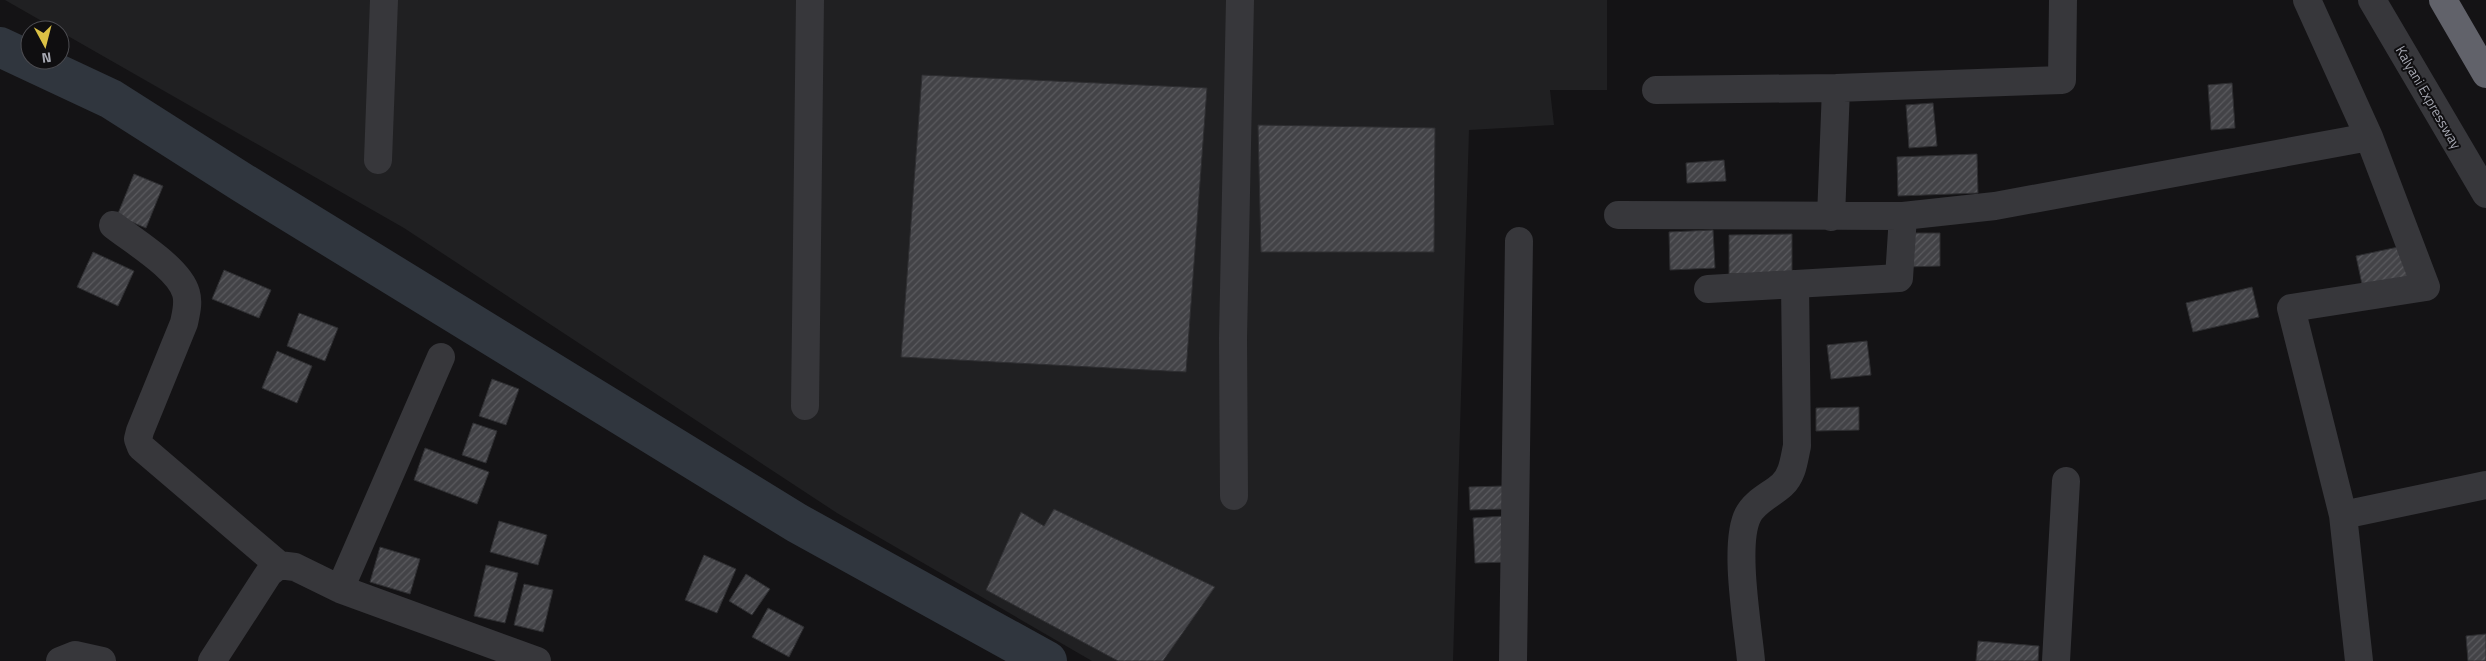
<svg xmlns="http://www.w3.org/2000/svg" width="2486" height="661" font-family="'Titillium Web',sans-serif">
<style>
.built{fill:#202022}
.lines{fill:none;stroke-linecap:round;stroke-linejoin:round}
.canal{stroke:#30363e;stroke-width:40}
.building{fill:url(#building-hatch);stroke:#2e2e31}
.minor{stroke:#37373b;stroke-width:28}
.highway{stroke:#61626a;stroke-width:28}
.labels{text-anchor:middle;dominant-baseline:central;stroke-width:4;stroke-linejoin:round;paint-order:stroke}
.street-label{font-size:14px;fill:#a7a9b3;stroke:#0f0e10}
</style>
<defs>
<pattern id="building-hatch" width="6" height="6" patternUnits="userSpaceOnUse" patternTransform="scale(1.25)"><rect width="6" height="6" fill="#434347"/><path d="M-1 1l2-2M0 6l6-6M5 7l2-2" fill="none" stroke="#5b5b5f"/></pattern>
</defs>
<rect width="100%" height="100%" fill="#141315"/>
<path class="built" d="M5 0H1607V90H1550L1554 125 1469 130 1453 661H1092L837 513 404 228Z"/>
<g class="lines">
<path class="canal" d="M0 47 111 99 243 183 797 523 1047 661"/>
</g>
<path class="building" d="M922 75 1207 88 1186 372 901 357Z
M2232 83 2235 128 2211 130 2208 85Z
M1933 103 1937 146 1909 148 1906 105Z
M1258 125 1435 128 1434 252H1261Z
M1977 154 1978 193 1898 196 1897 157Z
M1724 160 1726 181 1687 183 1686 163Z
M134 174 163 186 146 228 117 216Z
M1713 230 1715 268 1670 270 1669 232Z
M1906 233H1940V266L1906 267Z
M1792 234V274H1729V235Z
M2403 246 2410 280 2363 289 2356 256Z
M93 252 134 271 118 306 77 287Z
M224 270 271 290 259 318 212 299Z
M2252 287 2259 317 2193 332 2186 303Z
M299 313 338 328 325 361 287 346Z
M1867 341 1871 375 1831 379 1827 345Z
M277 351 312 366 297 403 262 388Z
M492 379 519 389 506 425 479 416Z
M1859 407V430L1816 431V408Z
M473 423 497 431 486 463 462 455Z
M425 448 489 472 477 504 414 480Z
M1504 486 1505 509 1470 510 1469 487Z
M1054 509 1215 587 1163 661H1118L986 590 1021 512 1044 526Z
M1505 516 1507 562 1475 563 1473 518Z
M499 521 547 535 538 565 490 552Z
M380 547 420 559 410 594 370 582Z
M704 555 736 569 717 613 685 600Z
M486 565 518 573 505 623 474 616Z
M746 574 770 589 752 615 729 601Z
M524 584 553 590 543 632 514 625Z
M768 608 804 627 789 657 752 637Z
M2486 634V661H2468L2466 636Z
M1978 641 2039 646 2038 661H1976Z"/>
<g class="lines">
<path class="minor" d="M2307 0 2369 137 2426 287 2291 308 2343 515 2359 661
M2372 0 2486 194
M1656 90 1836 88 2062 80 2063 0
M378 160 384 0
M1618 215 1903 216 1995 206 2369 137
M1831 217 1836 88
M113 225C133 241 179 268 186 293 189 303 186 313 184 323L140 431 138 439 141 447 279 565
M1708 289 1899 278 1903 216
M805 406 810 0
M1234 496 1233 338 1240 0
M2343 515 2486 485
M340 589 441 357
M60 661 75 655 102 661
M212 661 269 573 279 565 295 567 340 589 537 661
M1513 661 1519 241
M1751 661C1748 627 1733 544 1748 515 1755 501 1771 495 1782 485 1793 475 1794 459 1797 446L1795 284
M2056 661 2066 481"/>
<path class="highway" d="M2443 0 2486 74"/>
</g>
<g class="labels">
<g class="street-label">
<text transform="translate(2429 97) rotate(60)">Kalyani Expressway</text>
</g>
</g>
<g transform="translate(45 45) rotate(173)"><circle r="24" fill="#0f0e10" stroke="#4c4c51"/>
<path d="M0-4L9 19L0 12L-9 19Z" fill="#dbc145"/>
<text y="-8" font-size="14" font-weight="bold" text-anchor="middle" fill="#a7a9b3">N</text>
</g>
</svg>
